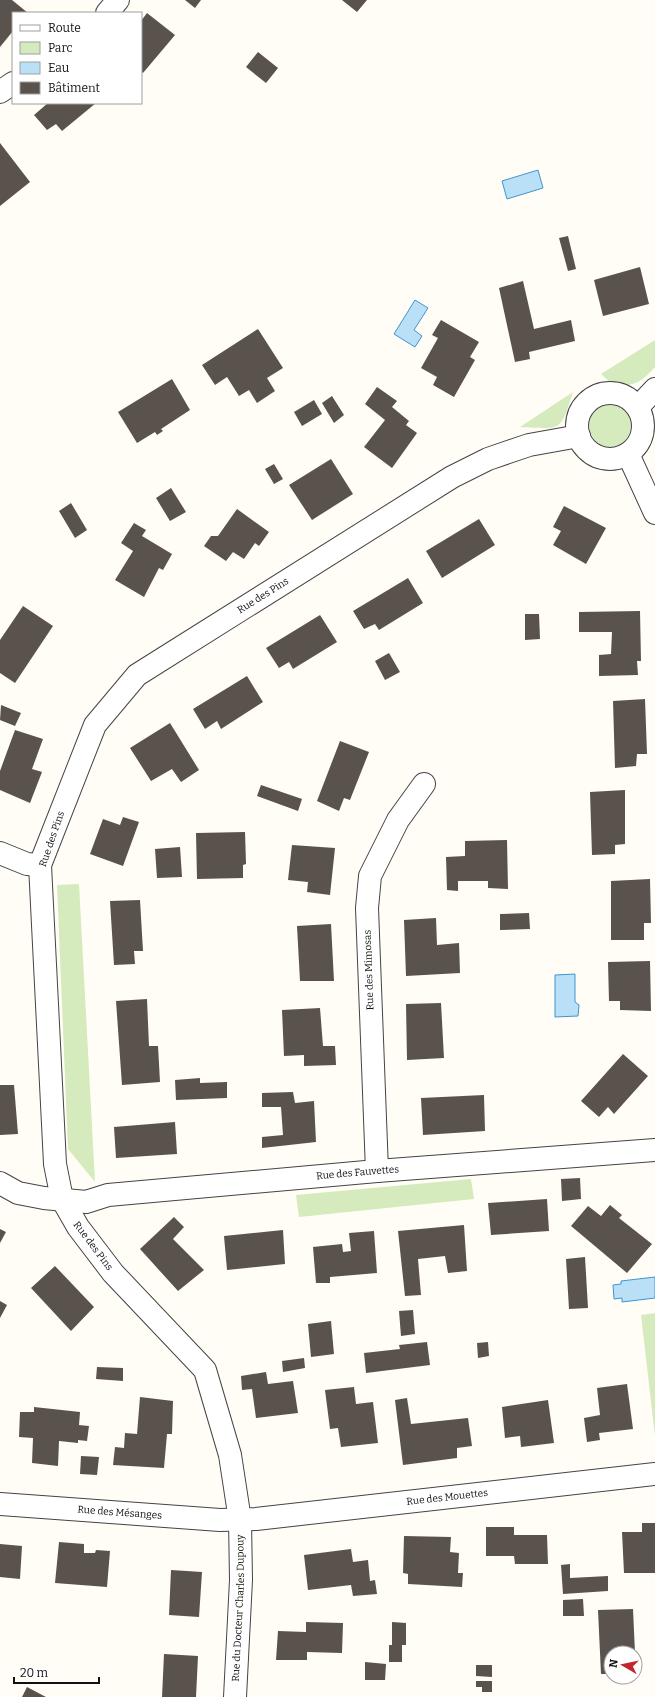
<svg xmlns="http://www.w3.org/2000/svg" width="655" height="1697" font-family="Bitter,serif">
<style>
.green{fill:#d5ebbd}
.water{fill:#b9e0f7;stroke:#3f96cf}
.building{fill:#5a524d}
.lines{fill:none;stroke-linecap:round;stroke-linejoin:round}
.street-casing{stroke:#444;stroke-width:24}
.street{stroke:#fff;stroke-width:22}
.labels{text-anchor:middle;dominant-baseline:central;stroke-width:4;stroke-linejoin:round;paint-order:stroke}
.street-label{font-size:10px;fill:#111;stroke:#fff}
</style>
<rect width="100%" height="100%" fill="#fffdf5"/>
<path class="green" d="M655 340V367C642 382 635 386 614 386L601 374Z
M573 392C560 433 562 429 520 427Z
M589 426a21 21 0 1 1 42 0a21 21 0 1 1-42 0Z
M79 884 95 1182 68 1149 57 885Z
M471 1179 474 1199 299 1217 296 1195Z
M655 1313V1436L641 1315Z"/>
<path class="water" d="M538 170 543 188 507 199 502 181Z
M415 300 428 308 414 330 422 336 415 347 394 334Z
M575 974V1002L579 1005 578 1016 555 1017V975Z
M655 1277V1298L622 1302V1298L614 1299 613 1285 621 1284V1281Z"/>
<path class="building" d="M0 0H12L28 13H13V31L0 47Z
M185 0H201L195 8Z
M342 0H367L357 12Z
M147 13 175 35 143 73 141 71V21Z
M258 52 278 68 266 83 246 67Z
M48 103H96L62 131 56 124 47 130 34 115Z
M0 143 30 182 0 206Z
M568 236 576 269 568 271 559 238Z
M640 267 649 304 603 316 594 280Z
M523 281 534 329 571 320 575 341 529 352 530 359 515 362 499 288Z
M441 320 479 342 470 357 475 360 454 397 433 385 437 377 421 368 438 338 432 335Z
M258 329 283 368 267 378 275 391 257 403 249 390 239 396 227 377 215 385 202 365Z
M172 379 190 410 161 429 163 431 157 435 155 432 137 443 118 412Z
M377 387 397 401 392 407 409 421 406 425 417 433 392 468 364 447 385 420 365 404Z
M332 396 344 415 334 423 322 403Z
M314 400 322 414 302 426 294 412Z
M331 459 353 494 312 520 289 485Z
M274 464 283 479 274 484 265 469Z
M171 488 186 512 170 521 156 498Z
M71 503 87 530 75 538 59 511Z
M564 506 606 528 586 564 553 545 561 531 553 527Z
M237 509 269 532 259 546 255 543 244 559 233 552 226 561 204 546 211 536H218Z
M479 519 495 545 442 578 426 551Z
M134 523 146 530 142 536 172 554 163 570 159 568 144 597 115 580 133 551 121 543Z
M408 578 423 603 379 630 375 624 364 629 353 611Z
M23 606 53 626 15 683 0 673V640Z
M640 611 641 661H637L638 675 599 676V655L611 654 612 632H579V612Z
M525 614H539L540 639 525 640Z
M320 615 337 642 293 669 289 662 279 668 266 648Z
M389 653 400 672 385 680 375 661Z
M247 676 263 702 221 729 217 721 205 729 193 709Z
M645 699 647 754H637L636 766 615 768 613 701Z
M1 705 21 713 15 726 0 720Z
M170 723 199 770 181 782 172 769 151 781 130 748Z
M15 730 43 739 32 769 42 772 30 803 0 790V771Z
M340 741 369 752 350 800 344 798 339 811 317 801Z
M261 785 302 799 298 811 257 796Z
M625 790V844L615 845V854L592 855 590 792Z
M123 817 139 822 123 866 90 854 103 819 120 825Z
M245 832 246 864 243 865V878L197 879 196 833Z
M507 840 508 889 488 888V881H458V891L447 890 446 857 465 856V841Z
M292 845 335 848 330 895 307 892 308 882 288 880Z
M180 847 182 877 157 878 155 849Z
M650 879 651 923H644V940H611V881Z
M140 900 143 951H134L135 964 114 965 110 901Z
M529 913 530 929 500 930V914Z
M436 918 437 945 459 943 460 973 406 976 404 920Z
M331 924 334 981H300L297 926Z
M650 961 651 1011 620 1010V1001H609L608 962Z
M147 999 149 1046H158L160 1082 122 1085 116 1001Z
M441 1003 444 1058 407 1060 406 1004Z
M320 1008 323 1046H335L336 1065 304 1066V1055L284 1056 282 1010Z
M623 1054 648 1076 614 1114 608 1107 599 1117 581 1101Z
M200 1078V1083L227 1082V1098L176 1100 175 1080Z
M0 1085H14L18 1134 0 1135Z
M293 1092 295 1103 314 1101 316 1142 262 1148V1137L283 1135 281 1107H262V1093Z
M484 1095 485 1131 423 1135 421 1098Z
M175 1122 177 1154 116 1158 114 1127Z
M580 1178 581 1199 562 1201 561 1179Z
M547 1199 549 1231 491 1235 488 1203Z
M610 1205 622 1215 619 1218 652 1244 627 1273 571 1226 588 1206 601 1216Z
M174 1217 184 1227 173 1239 204 1270 178 1291 140 1249Z
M464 1225 467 1271 448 1273 445 1256 418 1259 421 1295 405 1296 398 1231Z
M0 1229 6 1232 0 1243Z
M283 1230 285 1264 227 1270 224 1236Z
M374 1231 377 1273 330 1277V1283H316L313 1247 342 1244 343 1252 351 1251 349 1233Z
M585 1257 588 1308 569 1309 566 1259Z
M55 1266 94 1307 71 1331 31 1288Z
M0 1301 7 1305 0 1318Z
M413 1310 415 1334 401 1336 399 1311Z
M331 1321 334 1354 311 1357 308 1324Z
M427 1342 430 1365 366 1373 364 1353 400 1349 399 1345Z
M488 1342 489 1356 478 1358 477 1343Z
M304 1358 305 1368 283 1372 282 1361Z
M97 1367 123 1368V1381L96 1379Z
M266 1372 268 1384 293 1381 298 1413 256 1418 252 1389 242 1390 241 1376Z
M627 1384 633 1429 599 1433 600 1440 587 1442 584 1418 600 1415 597 1388Z
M354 1387 356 1404 373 1402 378 1443 341 1447 338 1428 330 1429 325 1390Z
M140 1397 173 1401 172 1434H167L164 1468 113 1465 115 1447 124 1448 125 1433 137 1434Z
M407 1398 411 1424 468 1418 472 1446 457 1448V1458L403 1465 395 1400Z
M548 1400 554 1443 521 1447 520 1436 505 1438 502 1407Z
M34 1407 80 1412 79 1425 89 1426 87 1441 78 1440V1443L59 1441 58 1466 32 1463 33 1438 19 1437 20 1412H34Z
M81 1456 99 1457 97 1475 80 1474Z
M642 1523H655V1573H624L622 1532H642Z
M486 1527H514V1535H547L548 1564H515L514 1556H486Z
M404 1536 451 1537 450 1552 459 1553 458 1573H463L462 1587 408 1584V1574L403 1573Z
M59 1542 84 1544V1553H95L96 1550 110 1551 107 1587 55 1583Z
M0 1544 22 1546 20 1579 0 1577Z
M351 1549 353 1562 368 1560 370 1581 375 1580 377 1594 353 1596 351 1585 308 1590 304 1555Z
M570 1564V1578L608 1576V1591L563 1594 561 1565Z
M171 1570 202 1572 199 1617 169 1615Z
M583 1599 584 1616H563V1600Z
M633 1609 635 1653H611V1674H601L598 1610Z
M306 1622 343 1623 342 1653 307 1652V1660H276L278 1631 306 1632Z
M392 1622 406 1623V1645H402V1662H389V1645H392Z
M164 1654 198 1656 196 1697H162Z
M365 1662 386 1664 385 1680H365Z
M476 1665H492V1677L476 1676Z
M476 1681H492V1692H482V1687H476Z
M27 1687 46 1697H22Z"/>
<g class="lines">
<defs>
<g id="street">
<path d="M107 13 118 0"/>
<path d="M0 92 13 83"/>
<circle cx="610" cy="426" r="33"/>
<path d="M638 407 655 389"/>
<path d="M628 454 655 513"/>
<path d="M0 853 27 864 40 865"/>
<path d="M377 1171 367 908 370 876 398 820 424 784"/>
<path id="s1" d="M0 1183 18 1193 44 1198 86 1202 108 1195 377 1171 655 1150"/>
<path id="s2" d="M0 1504 220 1520 256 1519 655 1474"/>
<path id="s3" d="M235 1697 241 1580 240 1520 230 1455 205 1370 113 1273 78 1227 62 1199 55 1164 40 865 95 725 137 675 452 477 488 459 529 445 579 436"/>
</g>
</defs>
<use href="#street" class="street-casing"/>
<use href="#street" class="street"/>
</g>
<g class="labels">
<g class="street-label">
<text stroke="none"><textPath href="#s3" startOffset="1255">Rue des Pins</textPath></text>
<text transform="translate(52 839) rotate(-71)">Rue des Pins</text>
<text transform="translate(369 970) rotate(-92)">Rue des Mimosas</text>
<text stroke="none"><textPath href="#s1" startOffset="363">Rue des Fauvettes</textPath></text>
<text transform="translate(93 1246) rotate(53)">Rue des Pins</text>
<text stroke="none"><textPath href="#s2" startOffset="449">Rue des Mouettes</textPath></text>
<text stroke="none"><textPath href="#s2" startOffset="120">Rue des Mésanges</textPath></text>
<text stroke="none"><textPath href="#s3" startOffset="89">Rue du Docteur Charles Dupouy</textPath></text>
</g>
</g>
<rect x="12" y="12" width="130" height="92" fill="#ffffff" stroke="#a0a0a0"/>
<rect x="20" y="25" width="20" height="6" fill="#ffffff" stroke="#a0a0a0"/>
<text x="48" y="32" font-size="12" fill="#111111">Route</text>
<rect x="20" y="42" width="20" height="12" fill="#d5ebbd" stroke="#a0a0a0"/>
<text x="48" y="52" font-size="12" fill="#111111">Parc</text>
<rect x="20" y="62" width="20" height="12" fill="#b9e0f7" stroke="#a0a0a0"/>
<text x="48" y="72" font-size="12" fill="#111111">Eau</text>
<rect x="20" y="82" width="20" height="12" fill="#5a524d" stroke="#a0a0a0"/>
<text x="48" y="92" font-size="12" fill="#111111">Bâtiment</text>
<g transform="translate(623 1665) rotate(279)"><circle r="19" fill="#ffffff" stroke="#a0a0a0"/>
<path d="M0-3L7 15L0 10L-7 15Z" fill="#c4262e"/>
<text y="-6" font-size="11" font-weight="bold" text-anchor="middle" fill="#111111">N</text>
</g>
<path d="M14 1677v6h85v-6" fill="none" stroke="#111111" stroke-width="2"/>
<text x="20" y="1677" font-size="12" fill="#111111" stroke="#ffffff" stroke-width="3" paint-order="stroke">20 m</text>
</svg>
